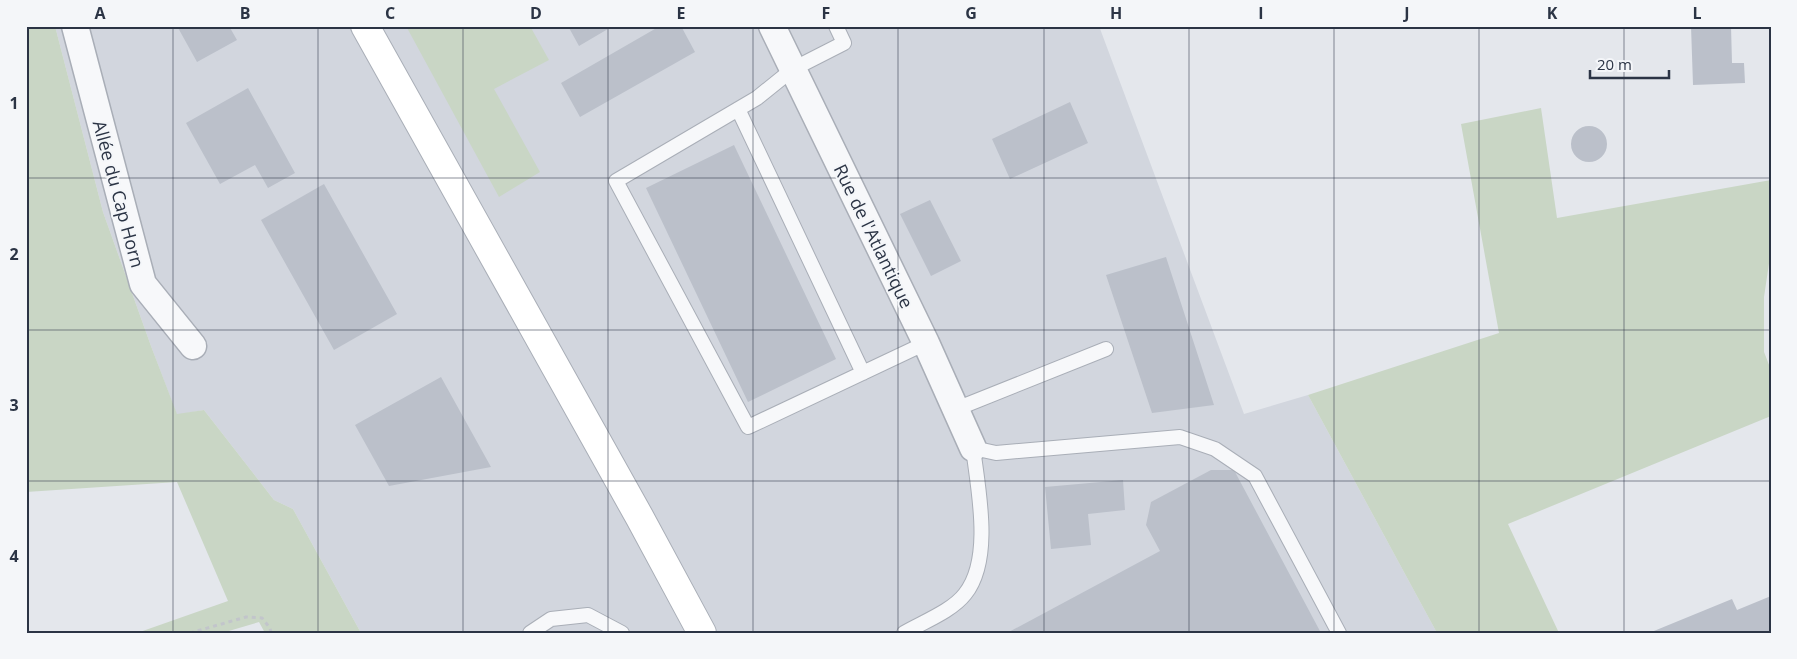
<svg xmlns="http://www.w3.org/2000/svg" width="1797" height="659" font-family="'Open Sans',sans-serif">
<style>
.built{fill:#d2d6de}
.green{fill:#c9d6c5}
.building{fill:#bbc0ca}
.lines{fill:none;stroke-linecap:round;stroke-linejoin:round}
.service-casing{stroke:#a9aeb7;stroke-width:16}
.minor-casing{stroke:#a9aeb7;stroke-width:29}
.secondary-casing{stroke:#a9aeb7;stroke-width:30}
.path{stroke:#c2c5cb;stroke-width:3;stroke-dasharray:4 4;stroke-linecap:butt}
.service{stroke:#f7f8fa;stroke-width:14}
.minor{stroke:#f7f8fa;stroke-width:26}
.secondary{stroke:#fff;stroke-width:28}
.grid{fill:none;stroke:#2b3445;stroke-width:1;stroke-opacity:0.55}
.labels{text-anchor:middle;dominant-baseline:central;stroke-width:4;stroke-linejoin:round;paint-order:stroke}
.street-label{font-size:18px;fill:#2b3445;stroke:#f4f6f9}
.neatline{fill:none;stroke:#2b3445;stroke-width:2}
.grid-label{font-size:16px;text-anchor:middle;font-weight:bold;fill:#2b3445}
</style>
<rect width="100%" height="100%" fill="#e4e7ec"/>
<path class="built" d="M55 26H1099L1244 414 1308 395 1437 633H361L293 509 274 500 204 410 177 415 151 346 103 212Z"/>
<path class="green" d="M26 26H55L103 212 151 346 177 414 204 410 274 500 293 509 361 633H265L259 622 222 633H137L228 601 177 482 26 492Z
M406 26H530L549 60 494 89 540 172 499 197Z
M1541 108 1557 218 1771 180V250L1764 297V352L1771 370V416L1508 524 1559 633H1437L1308 395 1499 333 1461 124Z"/>
<path class="building" d="M177 26H229L237 40 197 62Z
M568 26H613L579 46Z
M660 26H681L695 52 580 117 561 83Z
M1691 26H1731L1732 63H1744L1745 83 1693 85Z
M248 88 295 173 268 188 255 165 220 184 186 123Z
M1070 102 1088 143 1010 179 992 139Z
M1571 144a18 18 0 1 1 36 0a18 18 0 1 1-36 0Z
M734 145 836 359 748 402 646 188Z
M324 184 397 314 334 350 261 220Z
M930 200 961 261 931 276 900 214Z
M1166 257 1214 405 1152 413 1106 275Z
M441 377 491 467 389 486 355 425Z
M1211 470H1234L1321 633H1007L1160 551 1146 525 1151 502Z
M1123 480 1125 510 1088 514 1091 545 1051 549 1045 487Z
M1771 596V633H1649L1732 599 1737 610Z"/>
<g class="lines">
<defs>
<path id="service" d="M836 26 844 43 793 69 757 98 616 181 748 427 926 343
M738 109 863 373
M956 409 1106 349
M530 633 551 619 588 615 622 633
M904 633C923 622 952 611 965 594 993 559 978 489 973 448L996 453 1180 437 1215 449 1255 476 1339 633"/>
<path id="minor" d="M75 26 143 284 193 346
M772 26 926 343 973 448"/>
<path id="secondary" d="M365 26 640 518 702 633"/>
</defs>
<use href="#service" class="service-casing"/>
<use href="#minor" class="minor-casing"/>
<use href="#secondary" class="secondary-casing"/>
<path class="path" d="M190 633 246 617 262 618 270 628 271 633"/>
<use href="#service" class="service"/>
<use href="#minor" class="minor"/>
<use href="#secondary" class="secondary"/>
</g>
<path class="grid" d="M173 26V633M318 26V633M463 26V633M608 26V633M753 26V633M898 26V633M1044 26V633M1189 26V633M1334 26V633M1479 26V633M1624 26V633M26 178H1771M26 330H1771M26 481H1771"/>
<g class="labels">
<g class="street-label">
<text transform="translate(119 194) rotate(75)">Allée du Cap Horn</text>
<text transform="translate(874 236) rotate(64)">Rue de l'Atlantique</text>
</g>
</g>
<rect width="1797" height="659" fill="none" stroke="#f4f6f9" stroke-width="55"/>
<path d="M1590 70v8h79v-8" fill="none" stroke="#2b3445" stroke-width="2.5"/>
<text x="1597" y="70" font-size="15" fill="#2b3445" stroke="#f4f6f9" stroke-width="4" paint-order="stroke">20 m</text>
<rect x="28" y="28" width="1742" height="604" class="neatline"/>
<g class="grid-label">
<text x="100" y="19">A</text>
<text x="245" y="19">B</text>
<text x="390" y="19">C</text>
<text x="536" y="19">D</text>
<text x="681" y="19">E</text>
<text x="826" y="19">F</text>
<text x="971" y="19">G</text>
<text x="1116" y="19">H</text>
<text x="1261" y="19">I</text>
<text x="1407" y="19">J</text>
<text x="1552" y="19">K</text>
<text x="1697" y="19">L</text>
<text x="14" y="109">1</text>
<text x="14" y="260">2</text>
<text x="14" y="411">3</text>
<text x="14" y="562">4</text>
</g>
</svg>
